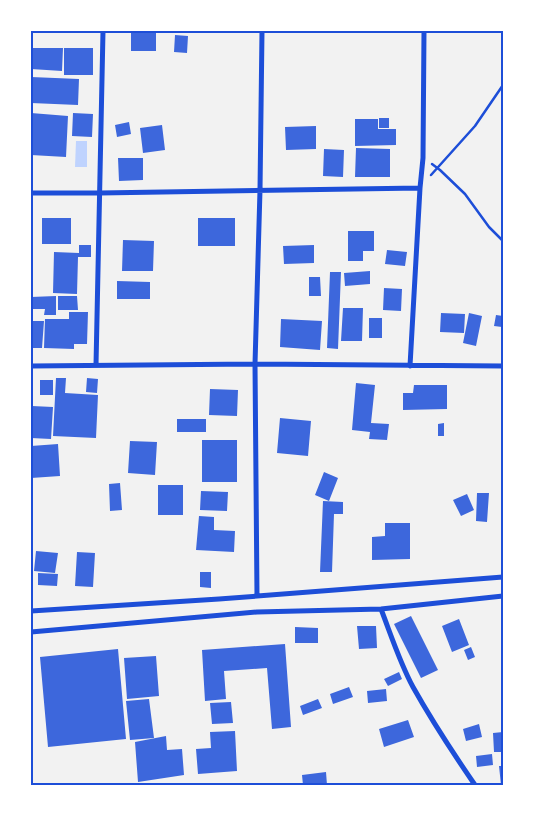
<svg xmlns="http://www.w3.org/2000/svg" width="534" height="816" font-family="'Titillium Web',sans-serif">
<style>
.water{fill:#bfd3fe}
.building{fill:#3d67dc}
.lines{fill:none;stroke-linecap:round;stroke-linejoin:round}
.path{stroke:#1d4ed8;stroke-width:2.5}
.minor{stroke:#1d4ed8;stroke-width:5}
.neatline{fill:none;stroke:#1d4ed8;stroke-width:2}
</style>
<rect width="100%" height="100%" fill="#f2f2f2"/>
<path class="water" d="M76 141H87V167H75Z"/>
<path class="building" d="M131 31H156V51H131Z
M175 35 188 36 187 53 174 52Z
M31 48H63L62 71 31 69Z
M64 48H93V75H64Z
M31 77 79 79 78 105 31 103Z
M31 113 68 116 66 157 31 155Z
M73 113 93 114 92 137 72 136Z
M379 118H389V128H379Z
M355 119H378V129H396V145L355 146Z
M129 122 131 134 117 137 115 125Z
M162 125 165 150 143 153 140 128Z
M316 126V149L286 150 285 127Z
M356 148 390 149V177H355Z
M324 149 344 150 343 177 323 176Z
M118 158H143V180L119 181Z
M42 218H71V244H42Z
M198 218H235V246H198Z
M348 231H374V251H363V261H348Z
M123 240 154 241 153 271H122Z
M79 245H91V257H78L77 294 53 293 54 252 79 253Z
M314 245V263L284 264 283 246Z
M387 250 407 252 405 266 385 264Z
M370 271V284L345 286 344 273Z
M330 272H341L338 349 327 348Z
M309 277H320L321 296H309Z
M117 281 150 282V299H117Z
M384 288 402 289 401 311 383 310Z
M56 296V315H44L45 309H31V297Z
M58 296H77L78 310H58Z
M343 308H363L362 341H341Z
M69 312H88L87 344H74V349L44 348 45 319H69Z
M441 313 465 314 464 333 440 332Z
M469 313 482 316 476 346 463 343Z
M496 315 503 316 502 327 494 326Z
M369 318H382V338H369Z
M281 319 322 321 320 350 280 347Z
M31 321H44L42 348H31Z
M56 378H66L65 393 98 395 96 438 53 436Z
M87 378 98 379 97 393 86 392Z
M40 380H53V395H40Z
M356 383 375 385 371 423 389 424 387 440 369 439 370 432 352 430Z
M414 385H447V409L403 410V393H413Z
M210 389 238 390 237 416 209 415Z
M32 406 53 407 51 439 31 438Z
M280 418 311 421 308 456 277 453Z
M177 419H206V432H177Z
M444 423V436H438V424Z
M202 440H237V482H202Z
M130 441 157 442 155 475 128 473Z
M58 444 60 476 31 478V446Z
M324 472 338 478 329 501 315 495Z
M120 483 122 510 110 511 109 484Z
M158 485H183V515H158Z
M201 491 228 492 227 511 200 510Z
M477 493H489L487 522 476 521Z
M467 494 474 510 461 516 453 500Z
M323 501 343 502V514H334L332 572H320Z
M199 516 214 517V530L235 531 234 552 196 550Z
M385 523H410V559L372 560V537L385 536Z
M36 551 58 553 55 573 34 571Z
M77 552 95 553 93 587 75 586Z
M200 572H211V588L200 587Z
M38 573 58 574 57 586 38 585Z
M411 616 438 670 421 678 394 624Z
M459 619 469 645 452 652 442 626Z
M357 626H376L377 648 359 649Z
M295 627 318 628V643H295Z
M285 644 291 727 272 729 267 668 224 671 226 699 205 701 202 650Z
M471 647 475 657 468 660 464 650Z
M118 649 126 739 48 747 40 657Z
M156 656 159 696 127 699 124 658Z
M399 672 402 679 388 686 384 679Z
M349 687 353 697 333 704 330 694Z
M386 689 387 701 368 703 367 691Z
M149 699 154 738 130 740 126 701Z
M318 699 322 708 303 715 300 706Z
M231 702 233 723 212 724 210 703Z
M408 720 414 737 384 747 379 729Z
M479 724 482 737 466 741 463 729Z
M235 731 237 771 198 774 196 749 211 748 210 732Z
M503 732V752H494L493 733Z
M166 736 167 750 182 749 184 775 138 782 135 742Z
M492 754 493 765 477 767 476 756Z
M499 766H503V785H501Z
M326 772 327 785H303L302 775Z"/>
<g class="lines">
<path class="path" d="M432 164 440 170 465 194 489 227 503 241
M431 175 475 126 503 85"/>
<path class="minor" d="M31 193H100L420 188
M96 365 103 31
M31 366 255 364 503 366
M410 366 420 188 423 158 424 31
M257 596 255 364 260 190 262 31
M381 609C391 635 400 663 413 687 432 721 453 753 475 785
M31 611 219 599 503 577
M31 632 257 612 381 609 503 596"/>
</g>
<rect width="534" height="816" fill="none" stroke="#ffffff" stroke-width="65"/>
<rect x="32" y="32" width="470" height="752" class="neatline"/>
</svg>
